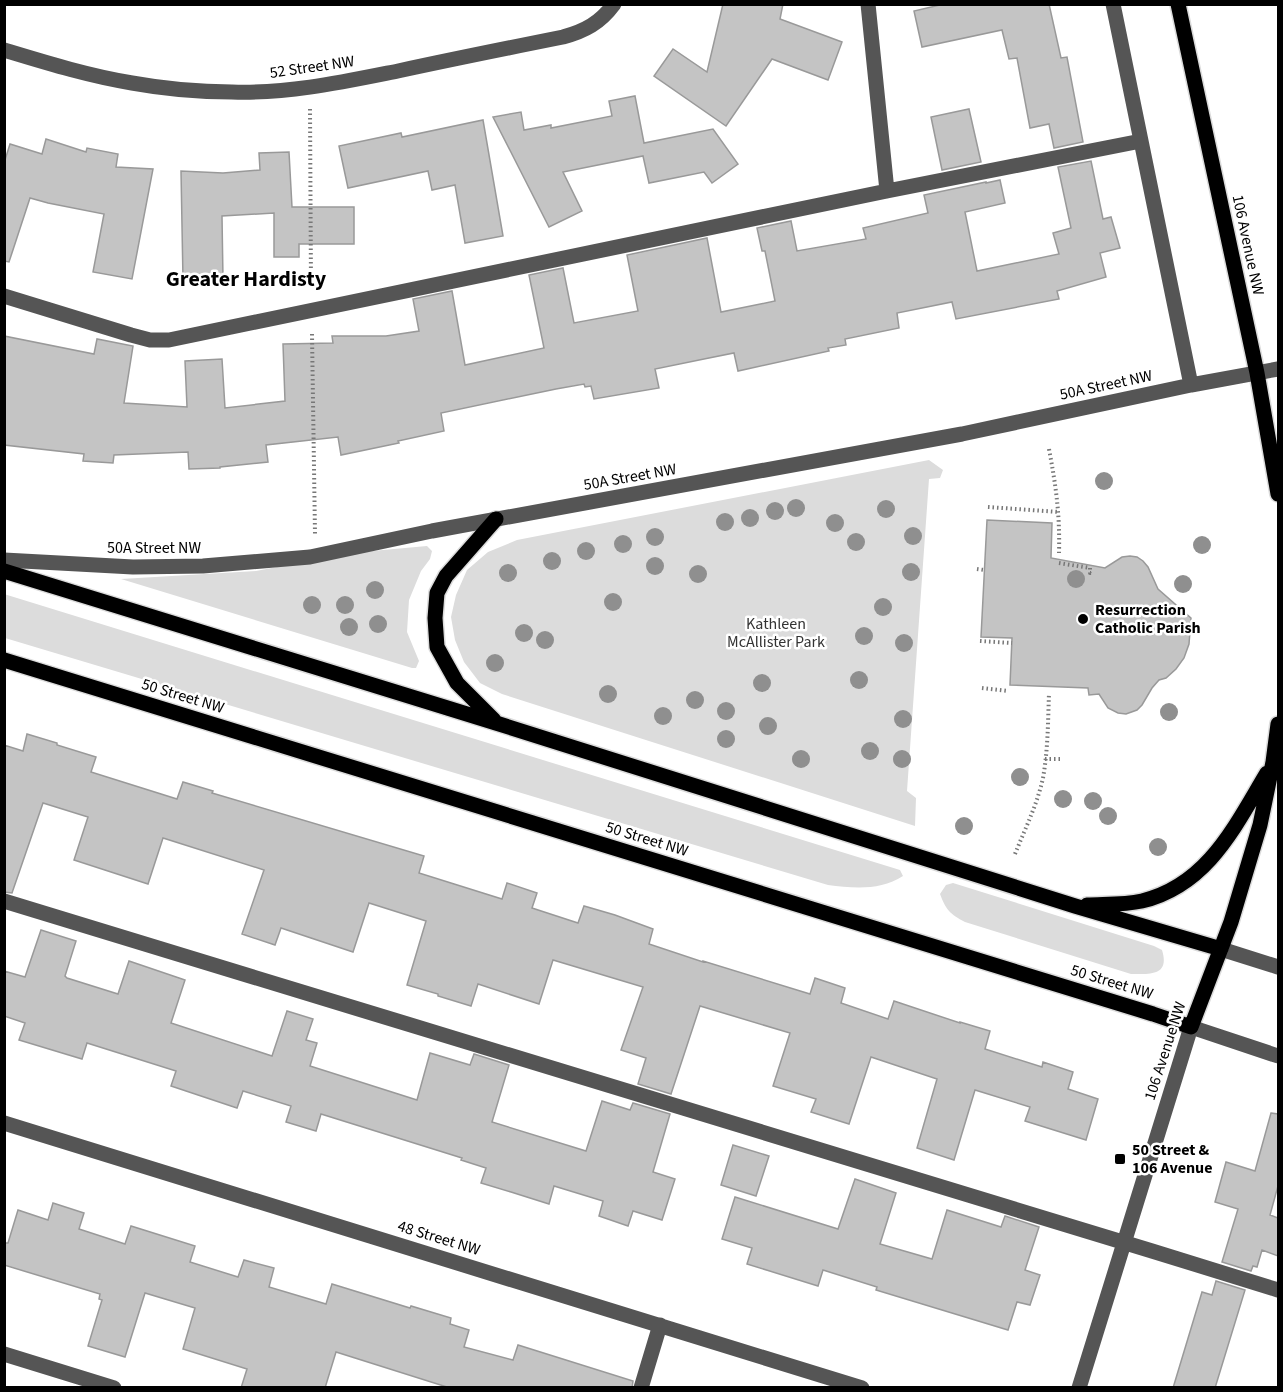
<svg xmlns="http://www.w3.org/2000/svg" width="1283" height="1392" font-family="'Source Sans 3',sans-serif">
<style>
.green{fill:#dcdcdc}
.building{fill:#c4c4c4;stroke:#999;stroke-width:1.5}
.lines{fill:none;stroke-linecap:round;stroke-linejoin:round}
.major-casing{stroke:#dbdbdb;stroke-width:18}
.path{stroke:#777;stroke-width:4;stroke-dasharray:1.5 3;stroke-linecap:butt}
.minor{stroke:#555;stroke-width:15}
.major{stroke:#000;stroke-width:15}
.tree{fill:#8f8f8f}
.poi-dot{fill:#000;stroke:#fff;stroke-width:2}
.labels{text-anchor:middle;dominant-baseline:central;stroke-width:5;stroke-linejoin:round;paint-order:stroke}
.street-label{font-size:16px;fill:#000;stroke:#fff}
.poi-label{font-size:16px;font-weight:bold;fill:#000;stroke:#fff;text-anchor:start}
.park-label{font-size:16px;fill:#333;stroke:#fff}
.district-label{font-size:22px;font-weight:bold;fill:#000;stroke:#fff}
</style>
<rect width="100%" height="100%" fill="#fff"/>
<path class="green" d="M929 460 943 470 940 478 929 479 907 791 916 798 915 826 502 694 480 683 464 662 455 640 451 617 456 595 467 570 488 552 517 540Z
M427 546 432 551 430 559 421 571 409 600 407 632 419 661 416 668H412L121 579 256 571 350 553Z
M4 594 900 870 903 876C880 891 853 888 828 885L5 638Z
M953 883 1154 946 1162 950C1170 976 1150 974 1131 974L965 922C950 914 946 910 940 894L946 885Z"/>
<path class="building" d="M723 4H783L780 19 842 42 828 80 772 59 726 126 654 76 673 49 707 72Z
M944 4H1049L1061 58 1067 57 1083 142 1054 148 1049 124 1030 128 1017 58 1009 59 1002 30 922 47 914 11Z
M635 96 644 143 713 129 738 164 712 183 704 172 649 183 643 156 563 172 582 211 549 227 493 117 521 112 524 130 551 125V128L612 116 609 101Z
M969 109 981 162 942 170 931 117Z
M483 120 503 236 465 243 455 185 432 190 428 171 348 188 339 146 401 133 402 137Z
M46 139 86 152 87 148 118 154 116 167 153 169 132 279 93 272 104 214 48 203 30 198 9 262 4 261V163L10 144 42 154Z
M289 152 292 207H354V244H299V257H274V213L222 216 223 279 183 280 181 171 223 173 260 170 259 153Z
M1091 161 1103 219 1111 217 1120 248 1100 253 1106 277 1057 291 1059 299 956 319 952 302 897 313 899 328 845 339 846 345 828 348 829 351 738 371 734 353 704 359 655 369 659 388 594 399 591 386 585 387 584 384 556 389 441 413 444 431 398 441 399 443 341 455 338 437 266 445 268 462 220 467V468L189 469 188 452 114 455 113 463 83 461 84 454 4 445V336L94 354 97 339 133 346 124 403 187 407 185 361 222 359 225 408 285 401 283 344 333 343 332 336H386L419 331 413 299 452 291 465 365 544 348 529 275 563 268 574 323 638 311 627 255 707 238 721 312 775 301 765 251H762L757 228 791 221 797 251 866 239 863 228 928 213 924 195 986 182V183L1000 180 1005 203 965 212 977 271 1059 254 1053 233 1071 228 1058 167Z
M987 520 1052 523 1051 558 1105 568 1122 557 1130 556 1137 557 1143 561 1148 567 1158 589 1191 618 1189 644 1184 658 1176 669 1166 678 1159 680 1152 688 1142 705 1137 710 1126 714 1118 713 1108 708 1099 694 1089 695 1088 688 1010 685 1012 638 981 637Z
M27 734 57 743V745L96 757 91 772 177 799 183 782 213 791 212 793 424 856 419 873 502 899 507 883 537 893 532 908 578 923 584 906 615 915 653 929 649 944 703 962V961L810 994 815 978 845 988 841 1003 888 1019 894 1001 960 1023V1022L990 1031 985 1049 1042 1067 1043 1062 1073 1072 1068 1089 1098 1099 1086 1140 1025 1121 1030 1107 975 1090 954 1160 917 1148 937 1079 871 1057 849 1124 811 1112 816 1099 773 1086 790 1033 700 1006 671 1094 638 1084 646 1058 621 1050 643 987 553 960 539 1004 478 984 471 1006 438 996V994L407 985 426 921 369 903 353 952 281 928 275 945 242 934 264 870 163 838 148 884 74 860 88 817 43 803 12 893 4 892V745L23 751Z
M41 930 76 941 65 976 67 978 118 994 129 961 185 980 171 1023 272 1056 287 1011 313 1019 306 1040 317 1043 310 1066 417 1100 430 1053 470 1065 474 1054 509 1065 492 1122 586 1151 602 1101 630 1110 633 1103 670 1114 653 1172 675 1179 662 1220 633 1211 628 1226 599 1216 603 1201 554 1186 549 1204 511 1192 481 1183 486 1168 461 1160 462 1158 321 1114 316 1131 286 1122 291 1106 243 1091 237 1108 171 1086 176 1071 87 1043 82 1059 19 1040 25 1023 4 1016V971L25 977Z
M1271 1113 1278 1114V1186L1270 1215 1278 1218V1256L1262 1250 1257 1267 1253 1266 1251 1271 1222 1262 1238 1209 1215 1202 1226 1162 1255 1171Z
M733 1145 769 1156 756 1196 721 1185Z
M855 1179 896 1193 880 1244 932 1259 947 1210 1001 1227 1005 1216 1039 1227 1025 1270 1040 1275 1030 1305 1017 1302 1008 1330 876 1290 877 1287 823 1270 818 1286 747 1264 752 1248 722 1239 735 1197 838 1229Z
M53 1203 84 1213 79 1229 125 1244 131 1226 195 1246 190 1262 238 1277 244 1260 274 1268 269 1287 326 1304 332 1284 410 1308 411 1306 451 1318 450 1324 469 1330 464 1347 513 1360 518 1345 633 1381 632 1388H450L336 1352 325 1388H241L247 1369 183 1349 195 1308 145 1293 125 1357 88 1346 102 1300 99 1299 100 1294 4 1265V1243H8L18 1210 48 1220Z
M1216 1281 1245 1290 1215 1388H1173L1202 1292 1212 1295Z"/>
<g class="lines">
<defs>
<path id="major" d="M1178 4 1257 373 1278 494
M4 571 496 723 1075 906 1221 949
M4 660 1153 1014 1191 1027 1231 922 1260 825 1273 762 1278 724
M494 720 457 683 437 647 435 618 437 593 446 576 496 519
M1087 905C1105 904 1124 905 1142 901 1208 885 1235 826 1267 773"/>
</defs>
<use href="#major" class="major-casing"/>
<path class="path" d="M310 109 311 288
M312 334 315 534
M1049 449C1056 486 1060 515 1059 553
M988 507 1059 512
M1059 563 1090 568V573H1093
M977 569 984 570
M980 641 1012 643
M982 688 1008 691
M1045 759H1060
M1015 854C1025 829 1037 805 1043 778 1048 750 1048 721 1049 693"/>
<path class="minor" d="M868 4 887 191
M1113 4 1191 385
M4 50C47 63 89 76 132 83 165 89 199 92 232 92 288 94 343 82 398 71 453 59 508 48 563 37 585 31 600 23 614 4
M4 296 131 335 150 340H169L887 191 1141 141
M4 560 133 567 203 566 310 557 432 531 962 434 1191 385 1278 369
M4 901 1152 1251 1278 1290
M1221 949 1278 967
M4 1123 862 1388
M4 1354 114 1388
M641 1388 660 1325
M1079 1388 1191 1027 1278 1056"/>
<use href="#major" class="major"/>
</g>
<g class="tree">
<circle cx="1104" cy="481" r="9"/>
<circle cx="796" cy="508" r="9"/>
<circle cx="886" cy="509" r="9"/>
<circle cx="775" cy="511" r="9"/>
<circle cx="750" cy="518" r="9"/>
<circle cx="725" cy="522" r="9"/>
<circle cx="835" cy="523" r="9"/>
<circle cx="913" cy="536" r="9"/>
<circle cx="655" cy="537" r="9"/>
<circle cx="856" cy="542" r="9"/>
<circle cx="623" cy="544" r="9"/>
<circle cx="1202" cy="545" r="9"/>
<circle cx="586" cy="551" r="9"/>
<circle cx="552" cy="561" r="9"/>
<circle cx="655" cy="566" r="9"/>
<circle cx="911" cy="572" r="9"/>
<circle cx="508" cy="573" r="9"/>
<circle cx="698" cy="574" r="9"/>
<circle cx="1076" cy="579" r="9"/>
<circle cx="1183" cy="584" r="9"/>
<circle cx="375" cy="590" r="9"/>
<circle cx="613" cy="602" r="9"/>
<circle cx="312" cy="605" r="9"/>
<circle cx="345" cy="605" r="9"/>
<circle cx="883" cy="607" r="9"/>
<circle cx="378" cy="624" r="9"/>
<circle cx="349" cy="627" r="9"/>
<circle cx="524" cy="633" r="9"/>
<circle cx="864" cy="636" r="9"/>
<circle cx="545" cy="640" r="9"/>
<circle cx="904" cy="643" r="9"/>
<circle cx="495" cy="663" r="9"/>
<circle cx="859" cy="680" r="9"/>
<circle cx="762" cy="683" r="9"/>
<circle cx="608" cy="694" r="9"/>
<circle cx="695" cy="700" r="9"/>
<circle cx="726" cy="711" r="9"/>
<circle cx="1169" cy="712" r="9"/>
<circle cx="663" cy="716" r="9"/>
<circle cx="903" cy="719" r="9"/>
<circle cx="768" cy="726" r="9"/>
<circle cx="726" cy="739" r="9"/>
<circle cx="870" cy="751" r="9"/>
<circle cx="801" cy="759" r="9"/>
<circle cx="902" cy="759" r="9"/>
<circle cx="1020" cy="777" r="9"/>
<circle cx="1063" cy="799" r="9"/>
<circle cx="1093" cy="801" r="9"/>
<circle cx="1108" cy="816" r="9"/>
<circle cx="964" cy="826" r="9"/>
<circle cx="1158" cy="847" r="9"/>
</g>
<g class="poi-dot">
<circle cx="1083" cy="619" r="6"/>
<rect x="1114" y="1153" width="12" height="12" rx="3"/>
</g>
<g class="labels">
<g class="street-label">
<text transform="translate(312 67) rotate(-8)">52 Street NW</text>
<text transform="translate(1248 245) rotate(78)">106 Avenue NW</text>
<text transform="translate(1106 385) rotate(-12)">50A Street NW</text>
<text transform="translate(630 477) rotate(-10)">50A Street NW</text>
<text x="154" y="548">50A Street NW</text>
<text transform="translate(183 696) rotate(17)">50 Street NW</text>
<text transform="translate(647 839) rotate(17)">50 Street NW</text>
<text transform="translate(1112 982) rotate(17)">50 Street NW</text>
<text transform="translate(1165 1051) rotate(-72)">106 Avenue NW</text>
<text transform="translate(439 1238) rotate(17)">48 Street NW</text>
</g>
<g class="poi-label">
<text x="1095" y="610">Resurrection<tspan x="1095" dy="18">Catholic Parish</tspan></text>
<text x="1132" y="1150">50 Street &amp;<tspan x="1132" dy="18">106 Avenue</tspan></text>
</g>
<g class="park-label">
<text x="776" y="624">Kathleen<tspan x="776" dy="18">McAllister Park</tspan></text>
</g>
<g class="district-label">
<text x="246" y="279">Greater Hardisty</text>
</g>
</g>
<rect width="1283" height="1392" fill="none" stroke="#000000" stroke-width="12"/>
</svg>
